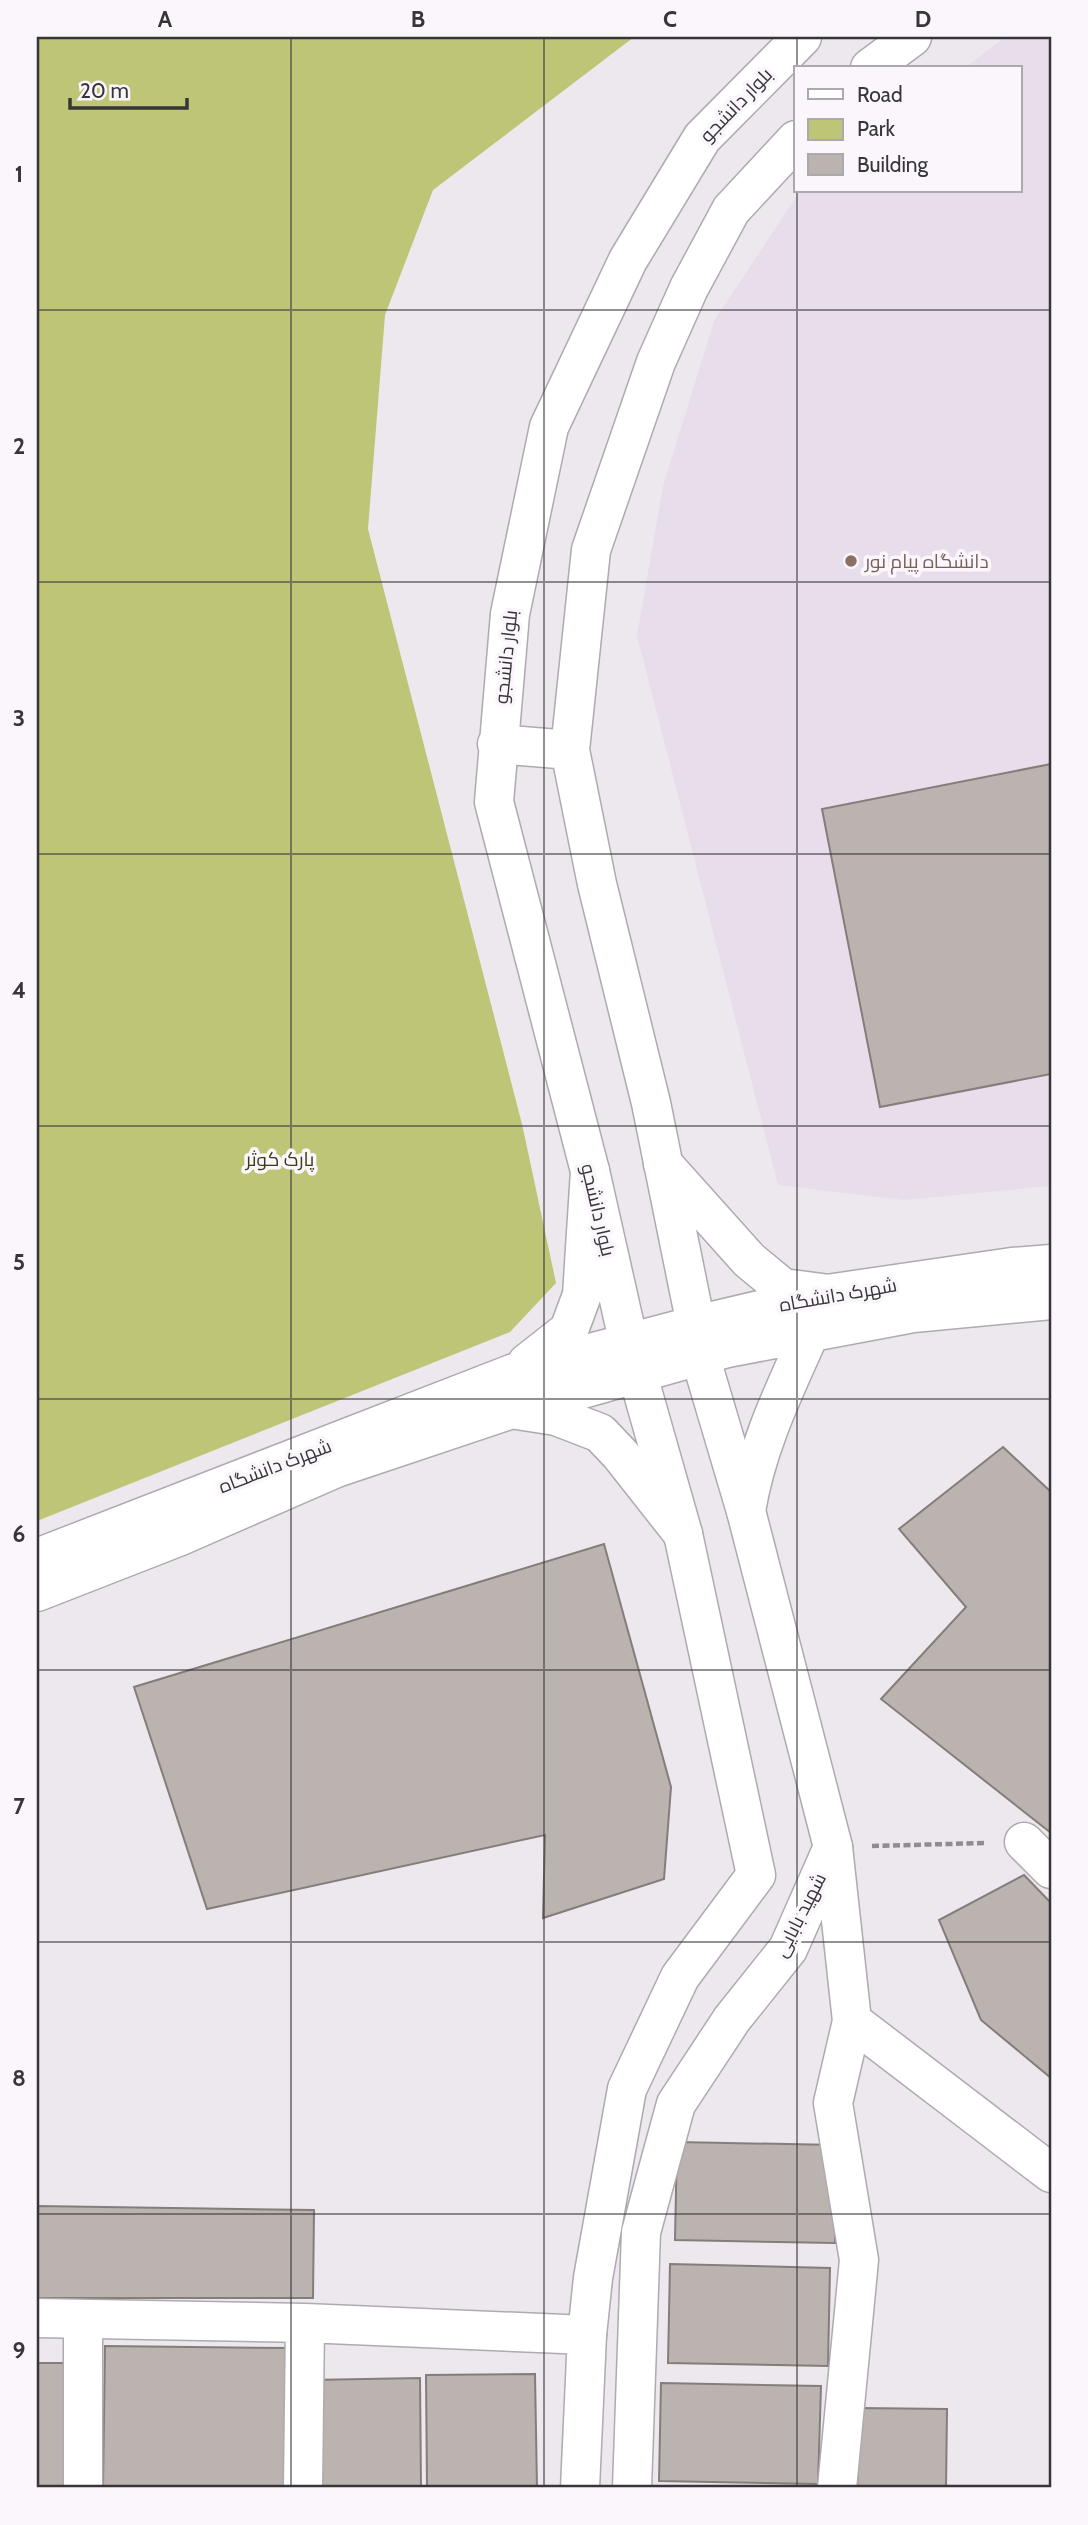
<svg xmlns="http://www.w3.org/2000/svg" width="1088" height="2525" font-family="Cabin,Cairo,sans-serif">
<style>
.built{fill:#e8deeb}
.green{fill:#bec576}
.building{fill:#bbb3b0;stroke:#847d7a;stroke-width:2}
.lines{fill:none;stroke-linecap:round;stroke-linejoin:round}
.street-casing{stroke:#aeaab0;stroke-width:41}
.secondary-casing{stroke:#aeaab0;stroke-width:41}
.primary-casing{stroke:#aeaab0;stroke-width:41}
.path{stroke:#8f8b90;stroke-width:4.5;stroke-dasharray:7 3.5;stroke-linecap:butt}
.street{stroke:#fff;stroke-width:38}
.secondary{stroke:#fff;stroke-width:38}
.primary{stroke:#fff;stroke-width:38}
.grid{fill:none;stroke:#373538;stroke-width:2;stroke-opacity:0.55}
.education-dot{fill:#8d6e63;stroke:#faf6fc;stroke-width:2.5}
.labels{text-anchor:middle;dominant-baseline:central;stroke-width:7;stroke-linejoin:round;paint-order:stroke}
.street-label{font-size:19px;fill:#373538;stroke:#faf6fc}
.education-label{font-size:19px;fill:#785e54;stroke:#faf6fc;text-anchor:start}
.park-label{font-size:19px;fill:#393c14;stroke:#faf6fc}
.neatline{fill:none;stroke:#373538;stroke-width:2.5}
.grid-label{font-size:23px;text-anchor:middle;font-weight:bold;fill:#373538}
</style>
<rect width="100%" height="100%" fill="#ede8ee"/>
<path class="built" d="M1005 37H1051V1186L904 1200 778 1185 637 636 663 486 714 321 800 191H1020V68H965Z"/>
<path class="green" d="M37 37H634L433 190 385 315 368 529 522 1124 556 1283 510 1332 37 1521Z"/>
<path class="building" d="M1051 764V1074L880 1107 822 809Z
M1003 1447 1051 1492V1833L881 1699 966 1607 899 1529Z
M604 1544 671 1787 664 1879 543 1918 545 1835 207 1909 134 1687Z
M1024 1875 1051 1903V2078L981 2020 939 1920Z
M677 2142 837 2145 835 2243 675 2240Z
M37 2206 314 2210 313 2298H37Z
M670 2264 830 2268 828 2366 668 2363Z
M105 2346 288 2348 285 2488H103Z
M37 2363H67L66 2488H37Z
M535 2374 537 2488H427L426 2375Z
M420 2378 421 2488H312L310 2380Z
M661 2383 821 2386 818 2484 659 2481Z
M860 2408 947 2409 946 2488H857Z"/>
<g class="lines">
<defs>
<path id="street" d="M1024 1842 1051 1869
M833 1847 852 2021 833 2103 859 2260 837 2488
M852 2021 1051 2173
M37 2318 305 2323 587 2335
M83 2319V2488
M303 2488 305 2323"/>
<path id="secondary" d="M870 68 912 37
M497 744 570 750
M580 2488 587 2335 593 2278 627 2089 680 1977 756 1875 683 1534 629 1344 590 1171 494 802 510 614 549 427 628 260 702 138 802 37
M632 2488 641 2232 676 2104 732 2019 788 1949 833 1847 746 1511 700 1356 696 1325 651 1103 597 884 570 750 591 550 656 362 689 288 731 210 796 140"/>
<path id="primary" d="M663 1164 749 1260 783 1288 822 1293
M527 1363 569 1330 582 1295 590 1171
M517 1410 556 1416 600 1433 620 1454 683 1534
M746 1511C757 1442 789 1381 817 1317
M37 1558 514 1373 696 1325 827 1294 1012 1267 1051 1264
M37 1592 178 1537 336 1468 512 1409 727 1348 913 1313 1051 1300"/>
</defs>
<use href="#street" class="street-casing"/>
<use href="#secondary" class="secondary-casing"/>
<use href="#primary" class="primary-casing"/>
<path class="path" d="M872 1846 986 1843"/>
<use href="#street" class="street"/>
<use href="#secondary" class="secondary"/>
<use href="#primary" class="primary"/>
</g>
<path class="grid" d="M291 37V2488M544 37V2488M797 37V68M797 191V2488M37 310H1051M37 582H1051M37 854H1051M37 1126H1051M37 1399H1051M37 1670H1051M37 1942H1051M37 2214H1051"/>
<circle class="education-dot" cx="851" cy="561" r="7"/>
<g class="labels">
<g class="street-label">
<text transform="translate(736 105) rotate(-46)">بلوار دانشجو</text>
<text transform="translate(506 657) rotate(-84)">بلوار دانشجو</text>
<text transform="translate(598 1210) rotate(77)">بلوار دانشجو</text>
<text transform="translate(838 1295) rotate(-10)">شهرک دانشگاه</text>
<text transform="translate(275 1466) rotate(-21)">شهرک دانشگاه</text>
<text transform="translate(800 1915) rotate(-63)">شهید بابایی</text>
</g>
<g class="education-label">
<text x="865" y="561">دانشگاه پیام نور</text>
</g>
<g class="park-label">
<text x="280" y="1159">پارک کوثر</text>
</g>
</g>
<rect width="1088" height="2525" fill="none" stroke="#faf6fc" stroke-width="77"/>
<rect x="794" y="66" width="228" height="126" fill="#faf6fc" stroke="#aca9ae" stroke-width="2"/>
<rect x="808" y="89" width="35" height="10" fill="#ffffff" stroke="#aca9ae" stroke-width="2"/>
<text x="857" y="102" font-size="21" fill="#373538">Road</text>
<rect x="808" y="119" width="35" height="21" fill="#bec576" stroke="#aca9ae" stroke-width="2"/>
<text x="857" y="136" font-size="21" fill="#373538">Park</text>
<rect x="808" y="154" width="35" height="21" fill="#bbb3b0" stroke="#aca9ae" stroke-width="2"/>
<text x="857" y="172" font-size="21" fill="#373538">Building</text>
<path d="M70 98v10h117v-10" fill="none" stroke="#373538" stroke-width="3.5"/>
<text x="80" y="98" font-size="21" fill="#373538" stroke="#faf6fc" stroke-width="5" paint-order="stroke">20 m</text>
<rect x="38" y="38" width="1012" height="2448" class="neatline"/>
<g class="grid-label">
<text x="165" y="27">A</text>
<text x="418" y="27">B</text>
<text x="670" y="27">C</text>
<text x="923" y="27">D</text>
<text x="19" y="182">1</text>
<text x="19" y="454">2</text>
<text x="19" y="726">3</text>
<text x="19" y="998">4</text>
<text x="19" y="1270">5</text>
<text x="19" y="1542">6</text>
<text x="19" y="1814">7</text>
<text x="19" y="2086">8</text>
<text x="19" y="2358">9</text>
</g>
</svg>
